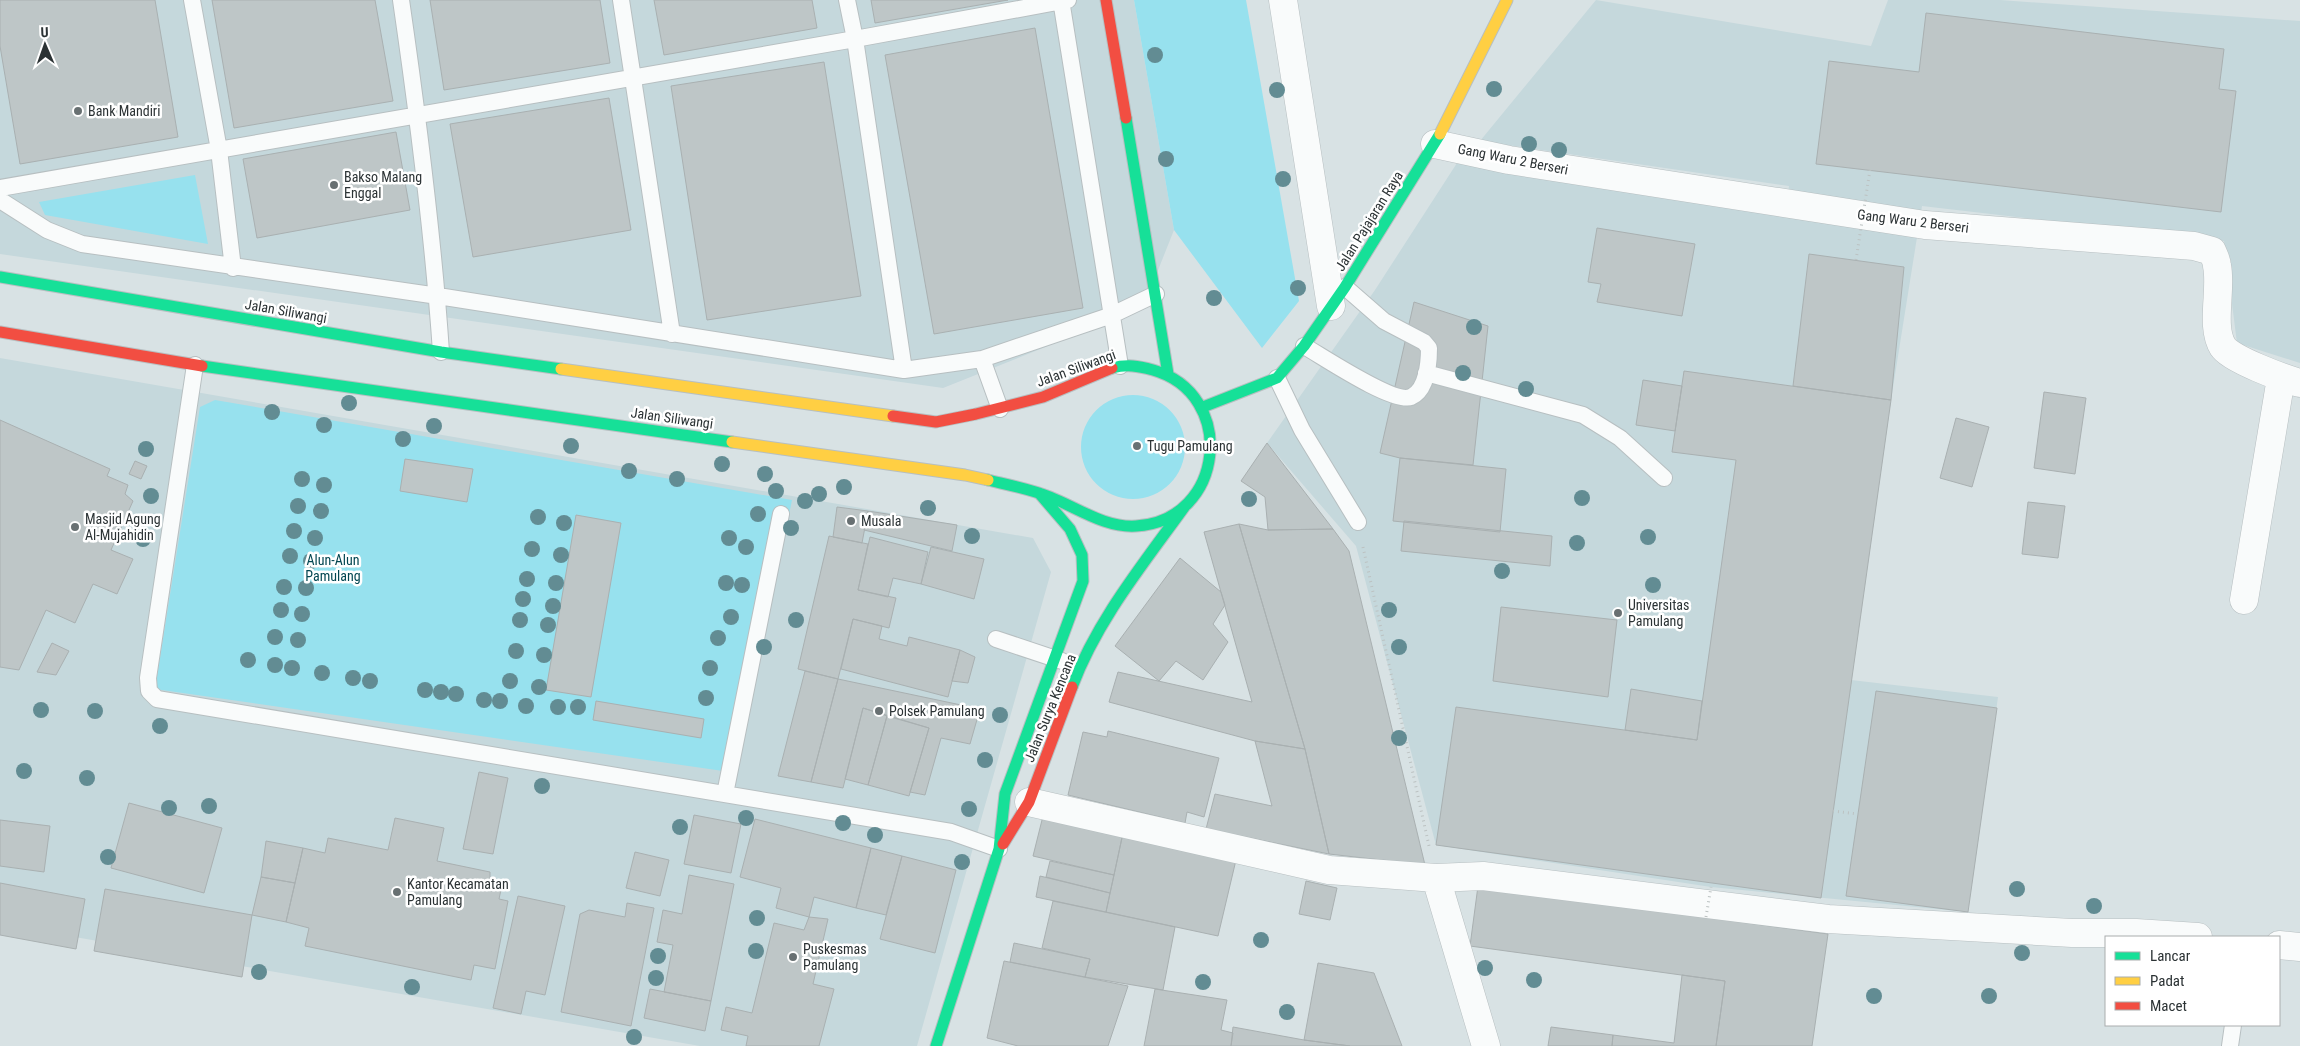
<svg xmlns="http://www.w3.org/2000/svg" width="2300" height="1046" font-family="'Roboto Condensed',sans-serif">
<style>
.built{fill:#c5d8dc}
.green{fill:#97e1ee}
.building{fill:#bec6c7;stroke:#a9b0b1}
.lines{fill:none;stroke-linecap:round;stroke-linejoin:round}
.lane-casing{stroke:#b7bfc1;stroke-width:18}
.street-casing{stroke:#b7bfc1;stroke-width:29}
.fast-casing{stroke:#b7bfc1;stroke-width:13}
.slow-casing{stroke:#b7bfc1;stroke-width:13}
.jam-casing{stroke:#b7bfc1;stroke-width:13}
.path{stroke:#bcc2c2;stroke-width:3;stroke-dasharray:1 4;stroke-linecap:butt}
.lane{stroke:#f9fbfb;stroke-width:16}
.street{stroke:#f9fbfb;stroke-width:28}
.fast{stroke:#16e098;stroke-width:11}
.slow{stroke:#ffcf43;stroke-width:11}
.jam{stroke:#f24e42;stroke-width:11}
.path-bridge{stroke:#bcc2c2;stroke-width:3;stroke-dasharray:1 4;stroke-linecap:butt}
.tree{fill:#628c93}
.poi-dot{fill:#687072;stroke:#fff;stroke-width:2}
.labels{text-anchor:middle;dominant-baseline:central;stroke-width:5;stroke-linejoin:round;paint-order:stroke}
.poi-label{font-size:14px;fill:#2b3234;stroke:#fff;text-anchor:start}
.street-label{font-size:14px;fill:#2b3234;stroke:#fff}
.park-label{font-size:14px;fill:#024651;stroke:#fff}
</style>
<rect width="100%" height="100%" fill="#d8e2e4"/>
<path class="built" d="M0 0H1134L1174 230 1143 308 943 388 0 254Z
M1596 0 1871 46 1888 0H2000L2300 21V363L2237 343 2224 241 1922 206 1891 400 1851 680 1998 697 1968 912 1711 887 1436 845 1356 546 1267 443 1375 290 1457 163 1786 212 1789 186 1480 141Z
M0 358 1033 538 1051 572 917 1046H700L0 924Z"/>
<path class="green" d="M1134 0H1246L1299 301 1262 348 1174 230Z
M195 175 208 244 45 215 39 202Z
M1081 447a52 52 0 1 1 104 0a52 52 0 1 1-104 0Z
M215 400 792 500 737 773 155 689 200 407Z"/>
<path class="building" d="M0 0H155L178 137 20 164 0 46Z
M212 0H375L393 101 234 128Z
M430 0H600L610 63 444 90Z
M654 0H812L817 28 664 55Z
M871 0H1008L875 23Z
M1926 13 2224 49 2219 89 2236 91 2221 212 1816 164 1829 61 1919 72Z
M1035 28 1083 308 934 334 885 55Z
M824 62 861 296 707 320 671 86Z
M609 98 631 230 473 257 450 124Z
M396 132 410 210 257 238 243 159Z
M1597 228 1695 244 1682 316 1597 302 1601 284 1588 282Z
M1809 254 1904 267 1891 400 1793 386Z
M1414 302 1488 326 1473 465 1400 458 1380 453Z
M1684 371 1891 400 1821 898 1436 845 1456 707 1697 740 1736 460 1672 452Z
M1643 380 1682 386 1675 431 1636 425Z
M2044 392 2086 398 2075 474 2034 468Z
M1956 418 1989 427 1972 487 1940 478Z
M0 420 110 469 107 476 128 485 125 494 133 501 111 550 133 559 117 594 93 584 75 623 46 610 19 670 0 667Z
M1267 443 1333 529 1268 530 1265 497 1241 481Z
M1400 458 1506 469 1500 532 1393 521Z
M405 459 473 469 467 502 400 491Z
M135 461 147 466 141 479 129 474Z
M2028 502 2065 506 2058 558 2022 554Z
M837 507 868 511 862 543 833 537Z
M868 511 957 525 952 551 864 530Z
M576 515 621 523 591 697 546 690Z
M1404 521 1552 536 1550 566 1401 551Z
M1239 524 1305 749 1255 741 1109 702 1118 672 1252 702 1204 532Z
M1239 524 1268 530 1333 529 1349 551 1425 865 1329 854 1305 749Z
M829 536 868 544 858 590 896 598 889 628 853 619 838 679 798 669Z
M870 537 928 552 921 584 893 578 888 597 858 590Z
M931 547 984 559 974 599 921 584Z
M1180 558 1221 592 1225 605 1213 624 1228 642 1203 680 1176 661 1159 681 1115 646Z
M1501 607 1617 620 1608 697 1493 681Z
M853 619 882 626 879 639 907 646 909 637 960 650 948 697 841 669Z
M52 643 69 651 56 675 37 672Z
M960 650 975 657 968 683 952 681Z
M805 671 838 679 811 782 778 776Z
M838 679 980 709 970 744 941 738 925 795 910 792 929 728 863 708 843 788 811 782Z
M1631 689 1702 701 1697 740 1625 730Z
M1876 691 1997 708 1968 912 1846 896Z
M596 701 704 719 701 738 593 720Z
M863 708 887 716 868 785 845 779Z
M887 716 929 728 909 796 868 785Z
M1108 731 1219 758 1204 817 1187 812 1185 823 1068 795 1083 732 1107 737Z
M1255 741 1305 749 1329 854 1206 829 1215 794 1272 806Z
M479 772 508 778 493 854 463 849Z
M129 803 222 828 204 893 111 868Z
M694 815 741 824 731 873 684 864Z
M1043 816 1123 833 1114 875 1033 856Z
M395 818 444 828 437 861 490 872V883L502 885 499 899 508 901 495 969 474 965 471 980 305 946 309 928 286 922 303 848 325 853 328 838 388 850Z
M755 819 871 848 856 908 814 897 809 917 776 908 781 888 740 877Z
M0 820 50 826 44 872 0 866Z
M1123 833 1236 860 1218 936 1106 912Z
M266 841 303 848 295 883 261 877Z
M871 848 902 856 886 915 856 908Z
M635 852 669 860 660 896 626 888Z
M902 856 956 870 935 953 880 939Z
M1050 861 1114 875 1110 893 1046 877Z
M689 875 734 884 711 1001 664 992 673 945 657 942 663 910 682 914Z
M1040 876 1110 893 1106 912 1036 897Z
M261 877 295 883 286 922 252 915Z
M1306 881 1337 888 1330 920 1299 914Z
M0 883 85 899 76 949 0 935Z
M1478 886 1828 934 1812 1046H1716L1725 981 1470 946Z
M105 889 252 915 242 977 94 951Z
M518 896 565 906 545 995 526 991 521 1014 493 1008Z
M1053 901 1175 927 1163 990 1085 977 1090 959 1042 948Z
M627 903 654 908 631 1026 561 1012 580 914 589 910 625 917Z
M809 917 828 919 813 984 834 989 819 1046H746L748 1036 721 1030 726 1007 752 1013 774 923 804 930Z
M1014 943 1090 959 1085 977 1010 962Z
M1004 961 1128 986 1108 1046H1018L987 1038Z
M1318 963 1374 973 1402 1046H1350L1304 1040Z
M1682 975 1725 981 1716 1046H1612L1613 1035 1674 1043Z
M650 989 711 1001 705 1031 644 1018Z
M1155 989 1227 1000 1221 1030 1233 1033 1231 1046H1144Z
M1233 1027 1304 1040 1350 1046H1231Z
M1551 1027 1613 1035 1612 1046H1548Z"/>
<g class="lines">
<defs>
<path id="lane" d="M192 0 219 150 233 268
M401 0C418 117 433 234 441 352
M621 0 672 334
M847 0 855 39 904 370
M1061 0 1120 366
M0 188 855 39 1068 0
M0 200 47 230 82 244 438 296 904 370 982 359 1112 315 1156 294
M1304 346C1322 356 1393 404 1411 397 1427 390 1429 362 1429 348L1424 342 1384 321 1345 287
M982 359 1000 409
M195 365 148 678 149 691 157 699 951 832 999 849
M1426 373 1583 415 1620 438 1664 478
M1277 378 1302 430 1358 522
M996 639 1062 661
M725 794 781 514
M2230 1046 2233 1025"/>
<path id="street" d="M1283 0 1331 306
M1435 144 1509 160 1925 225 2194 246 2212 251C2214 256 2217 261 2217 266 2222 289 2210 327 2223 347 2230 359 2285 379 2300 383
M2244 600 2281 378
M1029 802 1329 870 1436 878 1483 876 1828 919 2072 933H2136L2198 937
M1436 878 1486 1046
M2279 945 2300 947"/>
<path id="fast" d="M1126 118 1168 374
M0 277 441 352 561 369
M202 366 732 442
M1203 407 1277 378 1304 346 1345 287 1440 134
M988 480C1009 485 1030 489 1050 497 1078 508 1105 528 1136 526 1225 521 1238 394 1153 370 1138 366 1127 364 1112 368
M1072 687C1097 620 1144 563 1185 506
M936 1046 999 849 1005 794 1083 581 1082 555 1070 529 1039 493"/>
<path id="slow" d="M1440 134 1507 0
M561 369 893 416
M732 442 965 475 988 480"/>
<path id="jam" d="M1106 0 1126 118
M0 332 202 366
M893 416 936 422 976 414 1043 397 1112 368
M1003 844 1029 802 1072 687"/>
</defs>
<use href="#lane" class="lane-casing"/>
<use href="#street" class="street-casing"/>
<use href="#fast" class="fast-casing"/>
<use href="#slow" class="slow-casing"/>
<use href="#jam" class="jam-casing"/>
<path class="path" d="M1363 547 1429 846
M1833 811 1858 814"/>
<use href="#lane" class="lane"/>
<use href="#street" class="street"/>
<use href="#fast" class="fast"/>
<use href="#slow" class="slow"/>
<use href="#jam" class="jam"/>
<path class="path-bridge" d="M1856 260 1870 170
M1706 917 1711 887"/>
</g>
<g class="tree">
<circle cx="1155" cy="55" r="8"/>
<circle cx="1494" cy="89" r="8"/>
<circle cx="1277" cy="90" r="8"/>
<circle cx="1529" cy="144" r="8"/>
<circle cx="1559" cy="150" r="8"/>
<circle cx="1166" cy="159" r="8"/>
<circle cx="1283" cy="179" r="8"/>
<circle cx="1298" cy="288" r="8"/>
<circle cx="1214" cy="298" r="8"/>
<circle cx="1474" cy="327" r="8"/>
<circle cx="1463" cy="373" r="8"/>
<circle cx="1526" cy="389" r="8"/>
<circle cx="349" cy="403" r="8"/>
<circle cx="272" cy="412" r="8"/>
<circle cx="324" cy="425" r="8"/>
<circle cx="434" cy="426" r="8"/>
<circle cx="403" cy="439" r="8"/>
<circle cx="571" cy="446" r="8"/>
<circle cx="146" cy="449" r="8"/>
<circle cx="722" cy="464" r="8"/>
<circle cx="629" cy="471" r="8"/>
<circle cx="765" cy="474" r="8"/>
<circle cx="302" cy="479" r="8"/>
<circle cx="677" cy="479" r="8"/>
<circle cx="324" cy="485" r="8"/>
<circle cx="844" cy="487" r="8"/>
<circle cx="776" cy="491" r="8"/>
<circle cx="819" cy="494" r="8"/>
<circle cx="151" cy="496" r="8"/>
<circle cx="1582" cy="498" r="8"/>
<circle cx="1249" cy="499" r="8"/>
<circle cx="805" cy="501" r="8"/>
<circle cx="298" cy="506" r="8"/>
<circle cx="928" cy="508" r="8"/>
<circle cx="321" cy="511" r="8"/>
<circle cx="758" cy="514" r="8"/>
<circle cx="538" cy="517" r="8"/>
<circle cx="564" cy="523" r="8"/>
<circle cx="791" cy="528" r="8"/>
<circle cx="294" cy="531" r="8"/>
<circle cx="972" cy="536" r="8"/>
<circle cx="1648" cy="537" r="8"/>
<circle cx="315" cy="538" r="8"/>
<circle cx="729" cy="538" r="8"/>
<circle cx="143" cy="539" r="8"/>
<circle cx="1577" cy="543" r="8"/>
<circle cx="746" cy="547" r="8"/>
<circle cx="532" cy="549" r="8"/>
<circle cx="561" cy="555" r="8"/>
<circle cx="290" cy="556" r="8"/>
<circle cx="311" cy="561" r="8"/>
<circle cx="1502" cy="571" r="8"/>
<circle cx="527" cy="579" r="8"/>
<circle cx="556" cy="583" r="8"/>
<circle cx="726" cy="583" r="8"/>
<circle cx="742" cy="585" r="8"/>
<circle cx="1653" cy="585" r="8"/>
<circle cx="284" cy="587" r="8"/>
<circle cx="306" cy="588" r="8"/>
<circle cx="523" cy="599" r="8"/>
<circle cx="553" cy="606" r="8"/>
<circle cx="281" cy="610" r="8"/>
<circle cx="1389" cy="610" r="8"/>
<circle cx="302" cy="614" r="8"/>
<circle cx="731" cy="617" r="8"/>
<circle cx="520" cy="620" r="8"/>
<circle cx="796" cy="620" r="8"/>
<circle cx="548" cy="625" r="8"/>
<circle cx="275" cy="637" r="8"/>
<circle cx="718" cy="638" r="8"/>
<circle cx="298" cy="640" r="8"/>
<circle cx="764" cy="647" r="8"/>
<circle cx="1399" cy="647" r="8"/>
<circle cx="516" cy="651" r="8"/>
<circle cx="544" cy="655" r="8"/>
<circle cx="248" cy="660" r="8"/>
<circle cx="275" cy="665" r="8"/>
<circle cx="292" cy="668" r="8"/>
<circle cx="710" cy="668" r="8"/>
<circle cx="322" cy="673" r="8"/>
<circle cx="353" cy="678" r="8"/>
<circle cx="370" cy="681" r="8"/>
<circle cx="510" cy="681" r="8"/>
<circle cx="539" cy="687" r="8"/>
<circle cx="425" cy="690" r="8"/>
<circle cx="441" cy="692" r="8"/>
<circle cx="456" cy="694" r="8"/>
<circle cx="706" cy="698" r="8"/>
<circle cx="484" cy="700" r="8"/>
<circle cx="500" cy="701" r="8"/>
<circle cx="526" cy="706" r="8"/>
<circle cx="558" cy="707" r="8"/>
<circle cx="578" cy="707" r="8"/>
<circle cx="41" cy="710" r="8"/>
<circle cx="95" cy="711" r="8"/>
<circle cx="1000" cy="715" r="8"/>
<circle cx="160" cy="726" r="8"/>
<circle cx="1399" cy="738" r="8"/>
<circle cx="985" cy="760" r="8"/>
<circle cx="24" cy="771" r="8"/>
<circle cx="87" cy="778" r="8"/>
<circle cx="542" cy="786" r="8"/>
<circle cx="209" cy="806" r="8"/>
<circle cx="169" cy="808" r="8"/>
<circle cx="969" cy="809" r="8"/>
<circle cx="746" cy="818" r="8"/>
<circle cx="843" cy="823" r="8"/>
<circle cx="680" cy="827" r="8"/>
<circle cx="875" cy="835" r="8"/>
<circle cx="108" cy="857" r="8"/>
<circle cx="962" cy="862" r="8"/>
<circle cx="2017" cy="889" r="8"/>
<circle cx="2094" cy="906" r="8"/>
<circle cx="757" cy="918" r="8"/>
<circle cx="1261" cy="940" r="8"/>
<circle cx="756" cy="951" r="8"/>
<circle cx="2022" cy="953" r="8"/>
<circle cx="658" cy="956" r="8"/>
<circle cx="1485" cy="968" r="8"/>
<circle cx="259" cy="972" r="8"/>
<circle cx="656" cy="978" r="8"/>
<circle cx="1534" cy="980" r="8"/>
<circle cx="1203" cy="982" r="8"/>
<circle cx="412" cy="987" r="8"/>
<circle cx="1874" cy="996" r="8"/>
<circle cx="1989" cy="996" r="8"/>
<circle cx="1287" cy="1012" r="8"/>
<circle cx="634" cy="1037" r="8"/>
</g>
<g class="poi-dot">
<circle cx="78" cy="111" r="5"/>
<circle cx="334" cy="185" r="5"/>
<circle cx="1137" cy="446" r="5"/>
<circle cx="851" cy="521" r="5"/>
<circle cx="75" cy="527" r="5"/>
<circle cx="1618" cy="613" r="5"/>
<circle cx="879" cy="711" r="5"/>
<circle cx="397" cy="892" r="5"/>
<circle cx="793" cy="957" r="5"/>
</g>
<g class="labels">
<g class="poi-label">
<text x="88" y="111">Bank Mandiri</text>
<text x="344" y="177">Bakso Malang<tspan x="344" dy="16">Enggal</tspan></text>
<text x="1147" y="446">Tugu Pamulang</text>
<text x="85" y="519">Masjid Agung<tspan x="85" dy="16">Al-Mujahidin</tspan></text>
<text x="861" y="521">Musala</text>
<text x="1628" y="605">Universitas<tspan x="1628" dy="16">Pamulang</tspan></text>
<text x="889" y="711">Polsek Pamulang</text>
<text x="407" y="884">Kantor Kecamatan<tspan x="407" dy="16">Pamulang</tspan></text>
<text x="803" y="949">Puskesmas<tspan x="803" dy="16">Pamulang</tspan></text>
</g>
<g class="street-label">
<text transform="translate(1513 159) rotate(11)">Gang Waru 2 Berseri</text>
<text transform="translate(1369 221) rotate(-58)">Jalan Pajajaran Raya</text>
<text transform="translate(1913 221) rotate(7)">Gang Waru 2 Berseri</text>
<text transform="translate(286 311) rotate(10)">Jalan Siliwangi</text>
<text transform="translate(1076 368) rotate(-20)">Jalan Siliwangi</text>
<text transform="translate(672 418) rotate(8)">Jalan Siliwangi</text>
<text transform="translate(1050 708) rotate(-68)">Jalan Surya Kencana</text>
</g>
<g class="park-label">
<text x="333" y="560">Alun-Alun<tspan x="333" dy="16">Pamulang</tspan></text>
</g>
</g>
<rect x="2105" y="936" width="175" height="90" fill="#ffffff" stroke="#aaadae"/>
<rect x="2115" y="952" width="25" height="8" fill="#16e098" stroke="#aaadae"/>
<text x="2150" y="961" font-size="15" fill="#2b3234">Lancar</text>
<rect x="2115" y="977" width="25" height="8" fill="#ffcf43" stroke="#aaadae"/>
<text x="2150" y="986" font-size="15" fill="#2b3234">Padat</text>
<rect x="2115" y="1002" width="25" height="8" fill="#f24e42" stroke="#aaadae"/>
<text x="2150" y="1011" font-size="15" fill="#2b3234">Macet</text>
<g transform="translate(45 45) rotate(358)" stroke="#ffffff" stroke-width="4" paint-order="stroke">
<path d="M0-4L9 19L0 12L-9 19Z" fill="#2b3234"/>
<text y="-8" font-size="14" font-weight="bold" text-anchor="middle" fill="#2b3234">U</text>
</g>
</svg>
